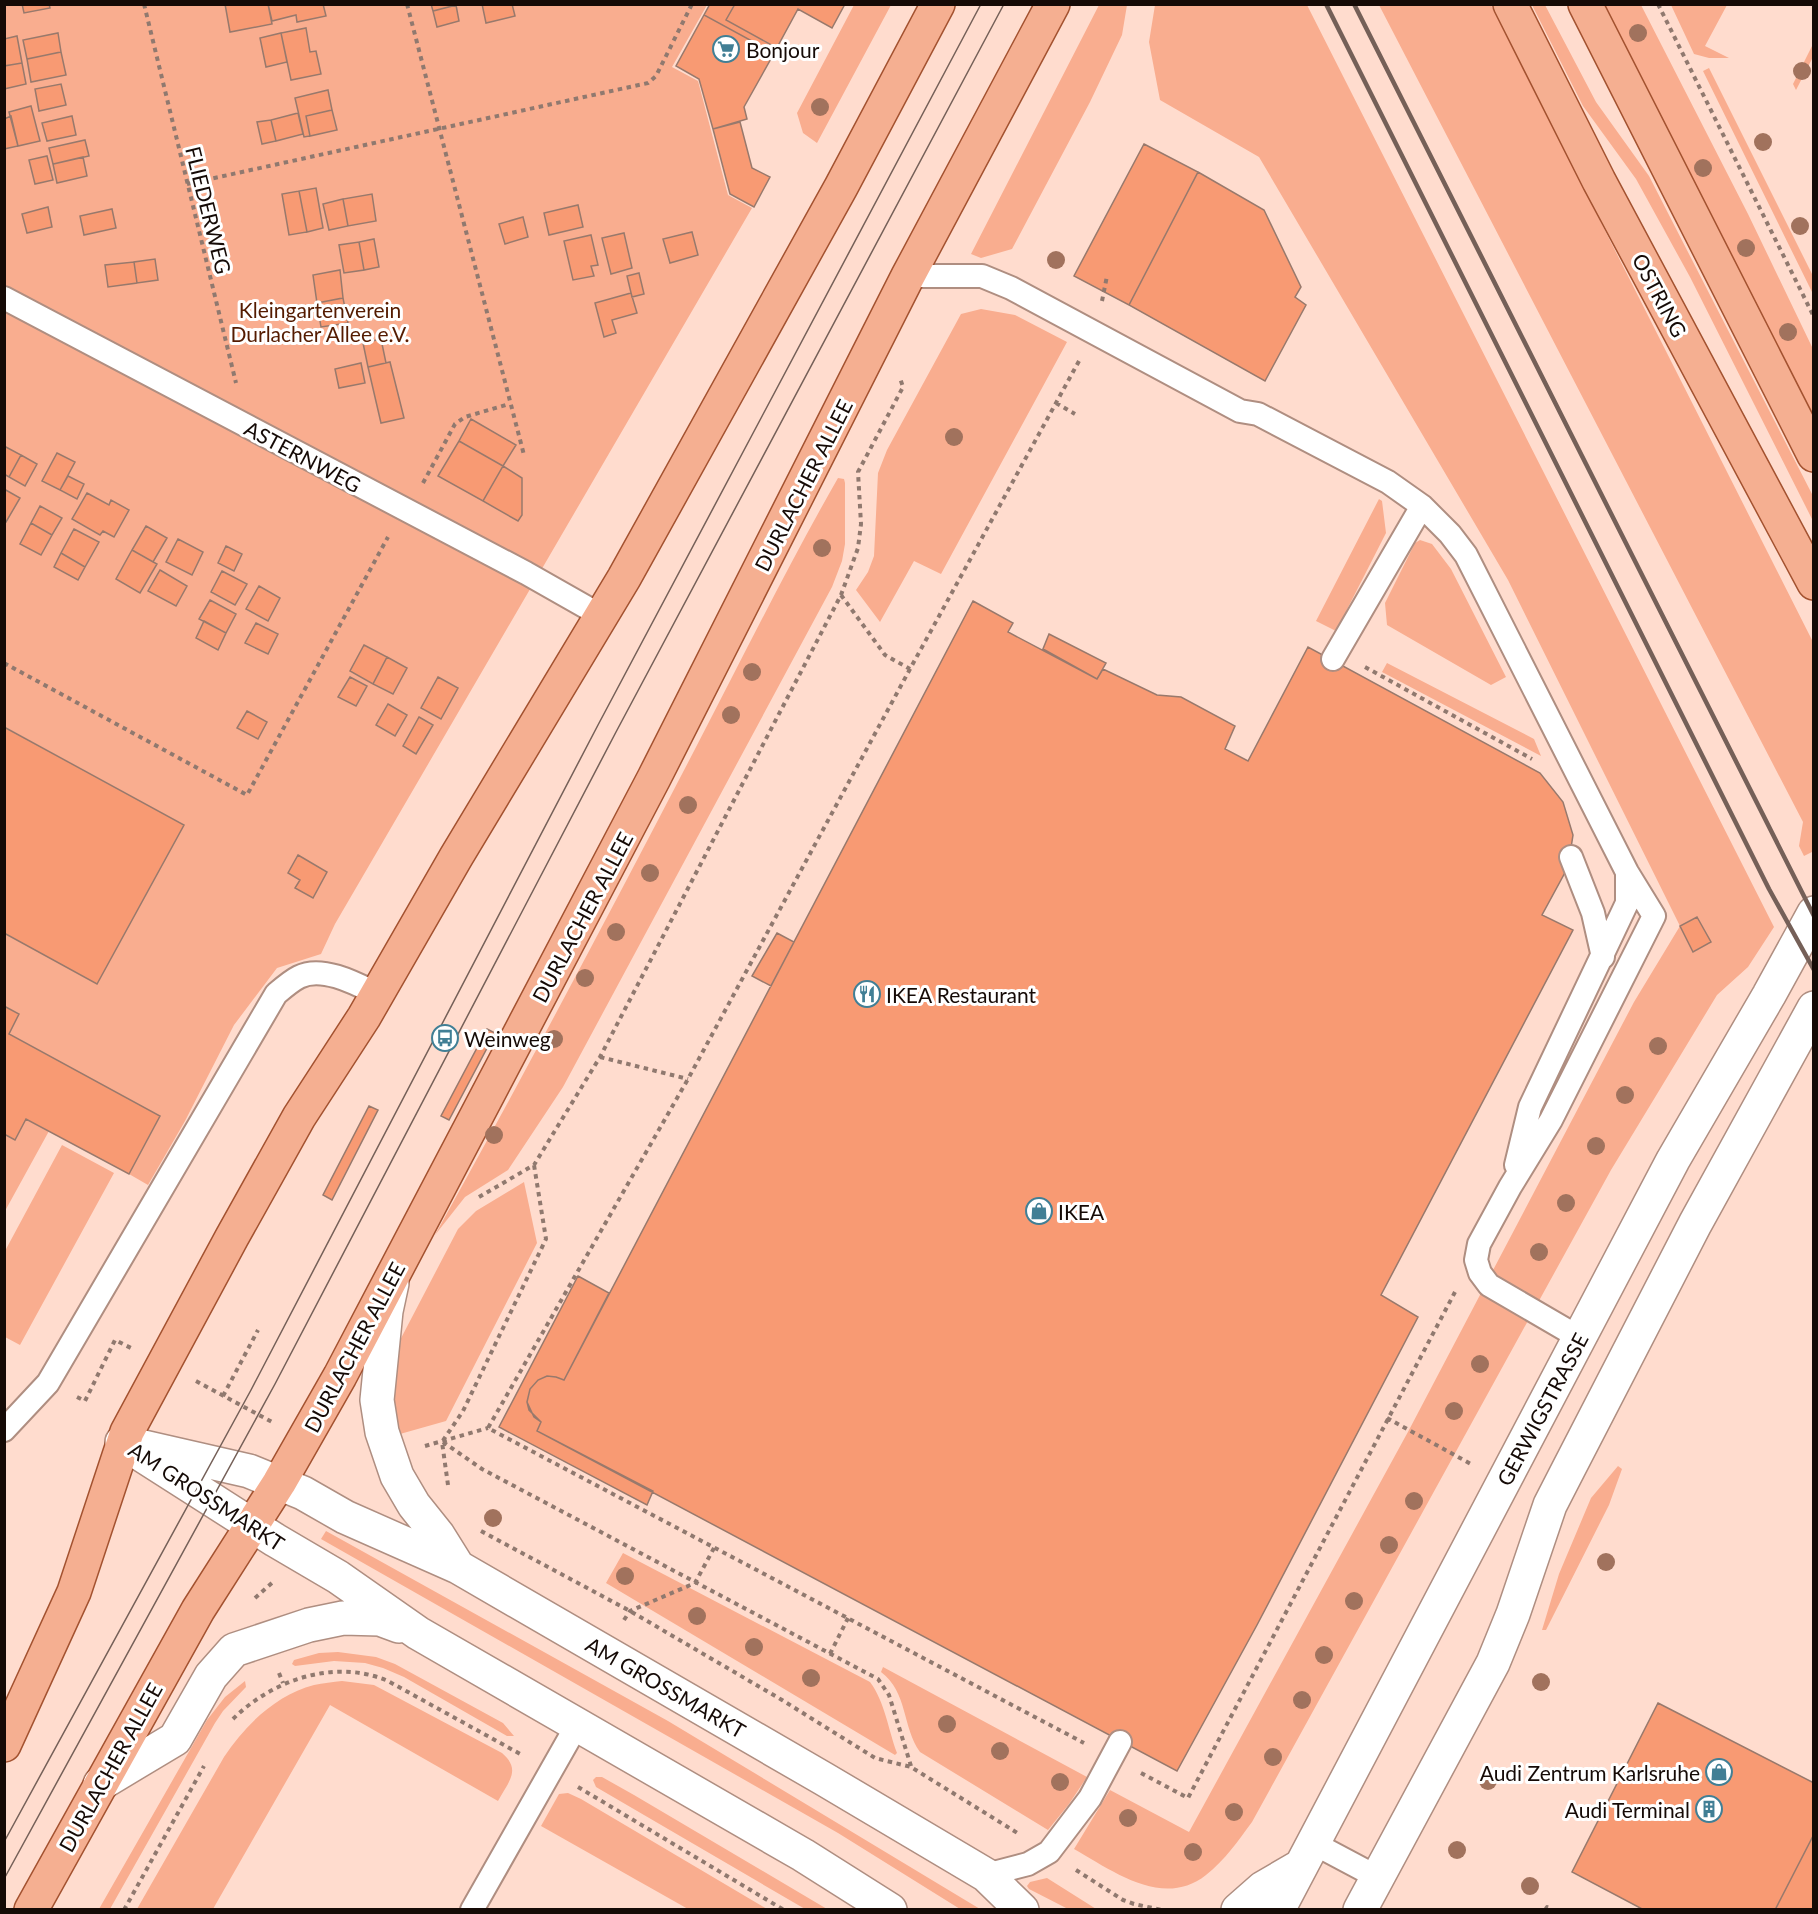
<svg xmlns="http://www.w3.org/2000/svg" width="1818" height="1914" font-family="Lato,sans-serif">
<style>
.green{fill:#f9ad8f;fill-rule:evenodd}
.building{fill:#f89a73;stroke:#98796c;stroke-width:1.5}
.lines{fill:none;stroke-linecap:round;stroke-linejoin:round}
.lane-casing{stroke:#af8e81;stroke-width:26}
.secondary-casing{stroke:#af8e81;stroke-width:36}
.primary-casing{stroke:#a35230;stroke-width:36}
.path{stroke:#90796f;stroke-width:4;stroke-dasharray:4.5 4.5;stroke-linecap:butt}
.lane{stroke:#fff;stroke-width:22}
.secondary{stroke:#fff;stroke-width:33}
.primary{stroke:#f5af91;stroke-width:33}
.tram{stroke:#756058;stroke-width:1.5}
.rail{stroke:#756058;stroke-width:4.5}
.tree{fill:#a1725d}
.labels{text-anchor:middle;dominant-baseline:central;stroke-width:6;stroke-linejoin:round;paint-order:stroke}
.poi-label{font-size:21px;fill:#150a06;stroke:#fff;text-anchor:start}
.street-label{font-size:21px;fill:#150a06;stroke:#fff}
.park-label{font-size:21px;fill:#541b00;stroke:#fff}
</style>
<rect width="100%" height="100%" fill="#ffdcce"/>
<path class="green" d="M5 5H707L672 67 698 81 728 195 752 208 335 924 321 954 277 968 234 1025 185 1121 148 1185 129 1174 160 1117 9 1034 19 1014 5 1006 4 933 97 984 184 825 5 727Z
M854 5H891L817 143 803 133 797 113Z
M1099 5H1127L1122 35 1090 102 1012 249 981 258 971 254Z
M1155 5H1307L1774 927 1748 967 1717 995 1611 1170 1252 1822C1238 1841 1225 1860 1206 1875 1163 1909 1113 1871 1074 1849L1110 1790 1189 1832 1409 1430 1634 1002 1680 926 1508 580 1259 157 1160 100 1149 42ZM1697 917 1710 942 1694 952 1680 926Z
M1379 5H1491L1813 642 1814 851 1804 856 1799 846 1803 822Z
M1532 5H1545L1596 102 1649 176 1813 496V521L1690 277 1636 179 1583 106Z
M1605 5H1641L1748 214 1813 349V417Z
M1671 5H1727L1705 46 1729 58H1709L1694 54Z
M1813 44V57L1796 90 1793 84Z
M1709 68 1813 276V294L1703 71Z
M981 309 1015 315 1067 342 941 574 914 561 880 622 856 590 868 572 874 556 878 473 887 450 961 314Z
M838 478 844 479 845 483V544L842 561 832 587 563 1087 508 1170 465 1197 435 1235C524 1075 610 913 694 751 742 659 787 567 838 478Z
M1379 499 1382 501 1386 533 1336 631 1316 621Z
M1420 540 1432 544 1451 569 1506 677 1491 685 1387 625 1385 603 1415 543Z
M1387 663 1534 739 1541 756 1382 672Z
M26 1119 49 1131 5 1211V1134L15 1140Z
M62 1145 114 1173 20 1345 5 1337V1251Z
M524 1182 537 1243 446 1421 400 1434 394 1400 398 1344 458 1229 476 1211Z
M1618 1466 1622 1469 1609 1505 1546 1630H1542L1559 1574 1591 1498Z
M326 1531 668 1721 980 1909H960L838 1833 321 1539Z
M623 1553 870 1682C885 1702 888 1729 897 1753L895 1755 606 1583Z
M338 1652 376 1657 395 1664 503 1723 514 1736H507L404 1677 383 1668 365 1663 334 1661 295 1666 292 1664 294 1660 319 1653Z
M883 1667 1087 1777 1069 1804 1048 1830 920 1752C902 1727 908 1692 881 1672Z
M245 1681 246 1687 223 1711 215 1723 110 1909H99L207 1720 225 1697Z
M342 1681 374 1685 502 1753C522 1770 508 1782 498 1801L330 1705 213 1909H137L224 1757C245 1725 276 1695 314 1685 323 1683 333 1682 342 1681Z
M596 1777H602L634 1795 827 1909H805L596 1787 593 1780Z
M568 1793 581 1799 767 1909H688L541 1826 559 1794Z
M1047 1878 1093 1907 1096 1909H1068L1029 1889 1027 1886 1030 1882Z"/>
<path class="building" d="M22 4H49L50 8 24 13Z
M225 4H268L272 24 230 32Z
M268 4H323L326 16 297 22 296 15 272 21Z
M431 4H455L456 5 433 11Z
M482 4H512L515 16 486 23Z
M710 4 732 5 845 4 832 28 798 9 774 53 704 15Z
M710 4H735L726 20 777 48 744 107 747 119 713 129 699 79 676 66Z
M456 5 459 21 437 27 433 11Z
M306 28 310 52 316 51 321 74 291 80 281 33Z
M58 33 61 52 27 59 23 40Z
M281 33 287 62 266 67 260 38Z
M17 36 22 63 4 66V39Z
M61 52 66 75 31 82 27 59Z
M22 63 26 84 4 89V66Z
M61 84 66 105 39 111 35 89Z
M328 90 332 110 306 116 310 136 304 137 295 98Z
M31 106 40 141 18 146 9 112Z
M332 110 337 130 310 136 306 116Z
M298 113 303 134 276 141 271 120Z
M11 116 18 146 4 149V119Z
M72 116 76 135 47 141 42 123Z
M271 120 276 141 262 144 257 122Z
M740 122 752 168 770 177 754 207 730 194 713 129Z
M85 140 89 156 53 164 49 148Z
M1144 144 1198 172 1129 305 1074 276Z
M47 156 53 180 35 184 29 160Z
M83 157 87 176 57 183 53 164Z
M1198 172 1264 210 1301 287 1295 297 1306 305 1265 381 1129 305Z
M316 188 323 228 307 232 299 191Z
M299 191 307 232 289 235 282 194Z
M372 194 376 221 348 226 343 199Z
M343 199 348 226 329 230 323 204Z
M578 205 583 227 549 235 544 213Z
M48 207 52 227 27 233 22 214Z
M112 209 116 228 84 235 80 216Z
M523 217 528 237 505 244 499 224Z
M692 232 698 255 670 263 663 239Z
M624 233 632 268 611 274 602 238Z
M591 235 598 265 591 266 594 276 573 280 564 241Z
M374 239 379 267 364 270 359 242Z
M359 242 364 270 344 273 339 245Z
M155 259 158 280 137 283 134 262Z
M134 262 137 283 108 287 105 265Z
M340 270 343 298 317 303 313 275Z
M639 273 644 294 632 297 627 276Z
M631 293 637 313 612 320 616 333 604 337 595 303Z
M343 298 348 323 321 327 317 303Z
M381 339 386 363 368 367 363 343Z
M390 362 404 418 381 423 368 367Z
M361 363 365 383 339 388 335 369Z
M471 419 516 445 503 466 459 441Z
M459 441 503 466 483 501 438 476Z
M4 446 21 455 9 477 4 474Z
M57 453 75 462 60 490 42 481Z
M21 455 37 464 25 486 9 477Z
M503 466 522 478V515L518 521 483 501Z
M68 476 84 484 77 499 60 490Z
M4 489 20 498 6 522 4 521Z
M87 493 109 505 111 500 129 510 114 537 103 531 100 535 72 519Z
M40 506 62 518 52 535 31 523Z
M31 523 52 535 41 555 20 544Z
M146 526 167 538 153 562 132 550Z
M74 529 99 542 85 567 61 553Z
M178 539 203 552 192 575 166 562Z
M226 546 242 554 234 571 218 563Z
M132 550 157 564 140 593 116 579Z
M61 553 85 567 78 580 54 567Z
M160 570 187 586 176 606 148 591Z
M222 571 247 584 235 605 211 592Z
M259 586 280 598 268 621 246 609Z
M210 600 236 614 226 633 199 619Z
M973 601 1013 623 1008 632 1097 679 1103 669 1157 695 1181 697 1235 726 1225 749 1248 761 1308 647 1540 773 1563 802 1573 835 1568 867 1542 915 1573 930 1381 1295 1418 1317 1257 1625 1177 1771 537 1431 541 1422 534 1417 527 1402 530 1389 538 1380 547 1376 556 1377 564 1380Z
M204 621 226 633 218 650 196 638Z
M256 623 278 634 268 654 245 643Z
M1049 634 1106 663 1097 679 1043 649Z
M364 645 387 657 373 684 350 671Z
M387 657 407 668 393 694 373 684Z
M350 677 367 686 356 706 338 697Z
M438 677 458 688 441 719 421 708Z
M388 704 407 715 395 736 376 725Z
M247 711 267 722 258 739 237 728Z
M419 717 433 725 416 754 403 746Z
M4 727 184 825 97 984 4 933Z
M298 855 327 872 313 898 295 888 300 880 288 873Z
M1697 917 1711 942 1693 952 1680 926Z
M777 933 794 942 771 986 752 976Z
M4 1006 19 1014 9 1034 160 1116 129 1174 26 1119 15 1140 4 1134Z
M487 1029 495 1033 449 1120 441 1116Z
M369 1106 378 1110 332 1200 323 1195Z
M578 1276 609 1293 564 1380 556 1377 547 1376 538 1380 530 1389 527 1402 529 1410 541 1422 537 1431 653 1491 647 1505 499 1427Z
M1658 1703 1814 1783V1834L1775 1910H1644L1572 1872Z
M1814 1834V1910H1775Z"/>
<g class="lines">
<defs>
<path id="lane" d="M908 276H982L1011 288 1240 411 1258 414 1388 482 1422 506 1450 534 1466 555 1627 872 1654 916 1551 1120 1510 1187 1479 1244 1476 1260 1480 1273 1489 1285 1580 1338
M4 298 526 573 600 615
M1333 659 1422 506
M1571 857 1593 913 1603 957
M1516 1165 1530 1107 1627 903V872
M4 1430 48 1383 276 994C283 988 291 981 299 977 322 965 357 984 377 994
M1313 1843 1377 1877
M986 1875 1028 1864 1049 1852 1090 1798 1120 1742
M472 1910 577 1725"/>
<path id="secondary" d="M392 1283 386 1311 377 1400 382 1432 397 1476 414 1505 438 1535 458 1567
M122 1442 249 1471 303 1493 345 1517 458 1567 824 1779 986 1875 1022 1910
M139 1453 275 1540 338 1577 418 1633 803 1855 890 1910
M100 1784 175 1739 211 1676 234 1650 309 1625 343 1618 380 1619 399 1626
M1238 1910 1263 1888 1299 1867
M1278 1910 1673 1160 1769 995 1814 913
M1360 1910 1493 1663 1513 1614 1550 1505 1569 1468 1695 1224 1814 1008"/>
<path id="primary" d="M1510 4 1599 181 1814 583
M1585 4 1814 455
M4 1745 74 1592 127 1432 232 1237 299 1117 364 1017 456 857 624 578 841 187 938 4
M31 1910 198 1610 279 1483 340 1376 654 778 908 276 1053 4"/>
</defs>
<use href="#lane" class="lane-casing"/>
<use href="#secondary" class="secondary-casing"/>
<use href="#primary" class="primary-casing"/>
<path class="path" d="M144 4 236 383
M407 4 524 455
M1658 4 1814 317
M187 184 648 83 656 76 692 4
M1102 301 1107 276
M1079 361 910 669 688 1079 488 1428 1084 1743
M1056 403 1075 414
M423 483 455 424 465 417 509 404
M841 595 885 655 910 669
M4 663 247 795 388 537
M1365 667 1532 759
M600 1057 688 1079
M479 1197 534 1165 600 1057 841 595 858 548 861 524 858 472 903 387 900 378
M196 1381 272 1422
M223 1396 258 1330
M77 1397 85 1401 115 1340 131 1348
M1387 1418 1471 1464
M443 1442 482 1469 878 1679 889 1695 911 1766
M425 1446 488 1428
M448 1485 442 1442 463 1411 546 1239 534 1165
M481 1531 630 1611 782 1700 875 1758 911 1767 1019 1834
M255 1598 272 1583
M624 1620 630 1611 695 1583 714 1548
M830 1654 848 1618
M279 1673 283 1683
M233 1719C272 1680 335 1658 388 1681L522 1755
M1141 1773 1188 1798 1455 1292
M578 1787 784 1910
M1076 1870 1123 1900 1134 1904 1162 1910
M124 1910 204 1766
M1545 1910 1547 1907 1552 1910"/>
<use href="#lane" class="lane"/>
<use href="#secondary" class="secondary"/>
<use href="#primary" class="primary"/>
<path class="tram" d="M4 1842 251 1390 598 725 981 4
M4 1879 275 1384 616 732 1004 4"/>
<path class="rail" d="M1326 4 1769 889 1814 970
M1354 4 1814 916"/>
</g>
<g class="tree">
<circle cx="1638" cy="33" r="9"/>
<circle cx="1802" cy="71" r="9"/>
<circle cx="820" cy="107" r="9"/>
<circle cx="1763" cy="142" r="9"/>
<circle cx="1703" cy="168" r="9"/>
<circle cx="1800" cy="226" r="9"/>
<circle cx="1746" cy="248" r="9"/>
<circle cx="1056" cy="260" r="9"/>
<circle cx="1788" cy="332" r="9"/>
<circle cx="954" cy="437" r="9"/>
<circle cx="822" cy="548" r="9"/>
<circle cx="752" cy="672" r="9"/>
<circle cx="731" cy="715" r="9"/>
<circle cx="688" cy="805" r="9"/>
<circle cx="650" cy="873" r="9"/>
<circle cx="616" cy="932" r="9"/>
<circle cx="585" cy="978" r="9"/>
<circle cx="554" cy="1039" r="9"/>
<circle cx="1658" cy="1046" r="9"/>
<circle cx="1625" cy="1095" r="9"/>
<circle cx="494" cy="1135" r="9"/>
<circle cx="1596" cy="1146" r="9"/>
<circle cx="1566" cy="1203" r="9"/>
<circle cx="1539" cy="1252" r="9"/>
<circle cx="1480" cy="1364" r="9"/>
<circle cx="1454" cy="1411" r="9"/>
<circle cx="1414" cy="1501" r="9"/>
<circle cx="493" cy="1518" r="9"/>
<circle cx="1389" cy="1545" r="9"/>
<circle cx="1606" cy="1562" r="9"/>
<circle cx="625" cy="1576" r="9"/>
<circle cx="1354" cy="1601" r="9"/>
<circle cx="697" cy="1616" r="9"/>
<circle cx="754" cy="1647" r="9"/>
<circle cx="1324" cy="1655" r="9"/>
<circle cx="811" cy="1678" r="9"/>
<circle cx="1541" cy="1682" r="9"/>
<circle cx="1302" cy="1700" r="9"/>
<circle cx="947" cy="1724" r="9"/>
<circle cx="1000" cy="1751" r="9"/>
<circle cx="1273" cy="1757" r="9"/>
<circle cx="1488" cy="1781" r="9"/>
<circle cx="1060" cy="1782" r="9"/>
<circle cx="1234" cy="1812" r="9"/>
<circle cx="1128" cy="1818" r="9"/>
<circle cx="1457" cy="1850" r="9"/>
<circle cx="1193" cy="1852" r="9"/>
<circle cx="1530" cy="1886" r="9"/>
</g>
<defs>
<symbol id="supermarket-ring" viewBox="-11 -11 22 22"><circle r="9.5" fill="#fff" stroke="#417f95" stroke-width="1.5"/><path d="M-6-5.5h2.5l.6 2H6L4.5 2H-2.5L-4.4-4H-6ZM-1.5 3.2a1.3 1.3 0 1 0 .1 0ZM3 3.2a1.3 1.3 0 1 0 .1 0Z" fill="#417f95"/></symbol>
<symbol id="restaurant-ring" viewBox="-11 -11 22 22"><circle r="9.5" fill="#fff" stroke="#417f95" stroke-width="1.5"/><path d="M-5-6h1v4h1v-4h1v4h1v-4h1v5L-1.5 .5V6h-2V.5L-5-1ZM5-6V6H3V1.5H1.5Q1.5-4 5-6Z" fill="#417f95"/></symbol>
<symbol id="bus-ring" viewBox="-11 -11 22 22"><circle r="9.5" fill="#fff" stroke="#417f95" stroke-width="1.5"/><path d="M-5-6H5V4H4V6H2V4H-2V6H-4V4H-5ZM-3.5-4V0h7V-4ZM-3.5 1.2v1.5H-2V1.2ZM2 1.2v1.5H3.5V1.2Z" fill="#417f95"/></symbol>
<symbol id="shop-ring" viewBox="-11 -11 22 22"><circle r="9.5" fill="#fff" stroke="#417f95" stroke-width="1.5"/><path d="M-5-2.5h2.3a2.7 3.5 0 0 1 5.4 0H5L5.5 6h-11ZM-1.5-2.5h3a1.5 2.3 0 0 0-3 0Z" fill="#417f95"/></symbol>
<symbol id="building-ring" viewBox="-11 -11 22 22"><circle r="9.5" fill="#fff" stroke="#417f95" stroke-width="1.5"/><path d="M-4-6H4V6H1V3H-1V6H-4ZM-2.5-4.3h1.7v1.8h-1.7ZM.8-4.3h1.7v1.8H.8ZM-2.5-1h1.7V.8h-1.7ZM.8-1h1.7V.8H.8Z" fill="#417f95"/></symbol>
</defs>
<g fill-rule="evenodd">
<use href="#supermarket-ring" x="711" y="34" width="30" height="30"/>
<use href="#restaurant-ring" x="852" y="979" width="30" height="30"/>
<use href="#bus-ring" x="430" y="1023" width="30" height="30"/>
<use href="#shop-ring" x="1024" y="1196" width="30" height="30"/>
<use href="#shop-ring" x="1704" y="1757" width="30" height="30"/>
<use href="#building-ring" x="1694" y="1794" width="30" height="30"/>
</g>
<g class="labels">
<g class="poi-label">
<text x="746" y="49">Bonjour</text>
<text x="886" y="994">IKEA Restaurant</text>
<text x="464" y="1038">Weinweg</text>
<text x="1058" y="1211">IKEA</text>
<text x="1700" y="1772" text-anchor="end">Audi Zentrum Karlsruhe</text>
<text x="1690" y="1809" text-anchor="end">Audi Terminal</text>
</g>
<g class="street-label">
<text transform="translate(209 210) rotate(76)">FLIEDERWEG</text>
<text transform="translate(1660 295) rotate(62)">OSTRING</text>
<text transform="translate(303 456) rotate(28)">ASTERNWEG</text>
<text transform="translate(803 485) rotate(-63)">DURLACHER ALLEE</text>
<text transform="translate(582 917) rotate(-62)">DURLACHER ALLEE</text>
<text transform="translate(354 1347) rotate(-62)">DURLACHER ALLEE</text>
<text transform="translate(1542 1409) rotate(-62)">GERWIGSTRASSE</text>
<text transform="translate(207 1496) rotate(33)">AM GROSSMARKT</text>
<text transform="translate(666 1687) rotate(30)">AM GROSSMARKT</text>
<text transform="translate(110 1767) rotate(-61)">DURLACHER ALLEE</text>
</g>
<g class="park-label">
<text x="320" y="309">Kleingartenverein<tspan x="320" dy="24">Durlacher Allee e.V.</tspan></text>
</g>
</g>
<rect width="1818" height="1914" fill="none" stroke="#150a06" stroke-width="12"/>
</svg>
